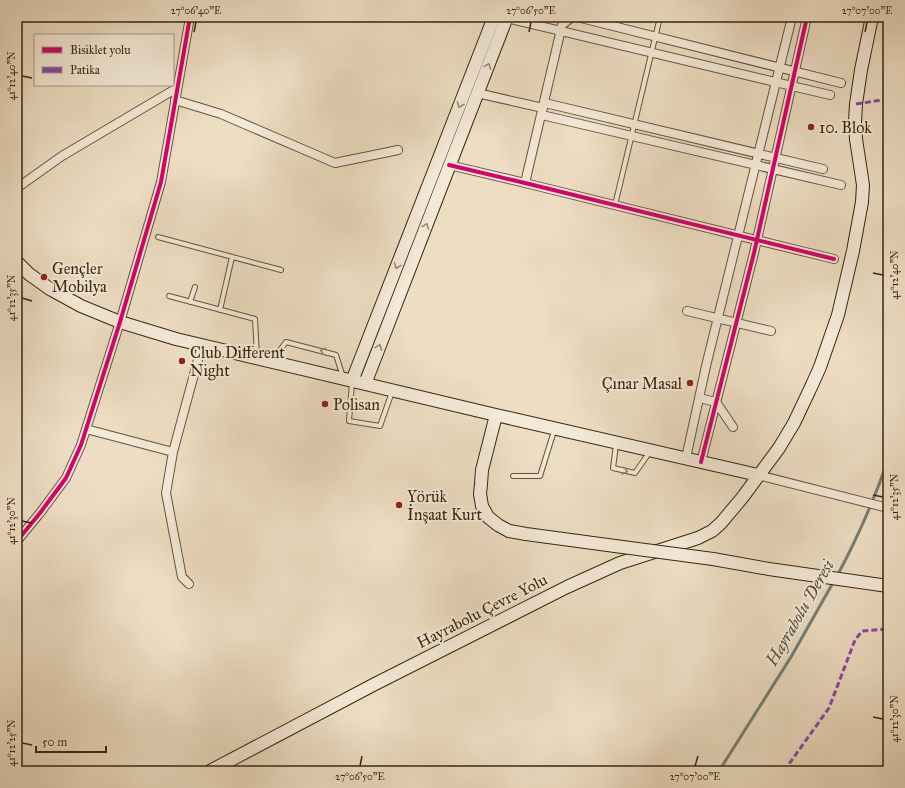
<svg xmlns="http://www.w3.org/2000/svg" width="905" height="788" font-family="'IM FELL Great Primer',serif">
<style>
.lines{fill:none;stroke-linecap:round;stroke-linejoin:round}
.stream{stroke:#757e77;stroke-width:3}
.lane-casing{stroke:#64543c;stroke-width:6}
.street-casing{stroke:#64543c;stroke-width:10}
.secondary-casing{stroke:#37260f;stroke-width:14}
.lane{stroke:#f3e9d7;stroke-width:4}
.street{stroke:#f3e9d7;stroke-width:8}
.secondary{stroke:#f3e9d7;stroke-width:12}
.secondary-bridge-casing{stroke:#37260f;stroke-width:14;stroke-linecap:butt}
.secondary-bridge{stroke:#f3e9d7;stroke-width:12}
.quiet{stroke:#8e44ad;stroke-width:3;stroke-dasharray:6 3;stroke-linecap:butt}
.cycleway-casing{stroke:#f3e9d7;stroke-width:6}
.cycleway{stroke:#d6006c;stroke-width:4}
.oneway{stroke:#958873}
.ticks{fill:none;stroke:#37260f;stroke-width:1.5}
.poi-dot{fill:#8f2418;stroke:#f3e9d7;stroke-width:1.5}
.labels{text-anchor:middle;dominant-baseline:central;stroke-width:4;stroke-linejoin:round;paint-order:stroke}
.poi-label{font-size:16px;fill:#37260f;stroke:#f3e9d7;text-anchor:start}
.street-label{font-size:16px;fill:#37260f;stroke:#f3e9d7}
.water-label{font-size:17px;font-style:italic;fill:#565243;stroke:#f3e9d7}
.neatline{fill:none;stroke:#37260f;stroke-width:1.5}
.ticks-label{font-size:10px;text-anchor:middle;fill:#37260f}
</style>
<rect width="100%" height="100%" fill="#edddc2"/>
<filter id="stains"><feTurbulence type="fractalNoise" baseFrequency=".005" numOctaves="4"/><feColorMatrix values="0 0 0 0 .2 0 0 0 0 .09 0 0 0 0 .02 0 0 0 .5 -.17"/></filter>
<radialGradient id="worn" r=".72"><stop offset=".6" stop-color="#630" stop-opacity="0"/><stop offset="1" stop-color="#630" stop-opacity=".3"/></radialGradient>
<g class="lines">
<path class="stream" d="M837 576C857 539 874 500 888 460
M719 771 791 657 834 581"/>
<defs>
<path id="lane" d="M615 205 660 17
M158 237 281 270
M169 296 255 319 257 356
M190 302 195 287
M220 310 232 257
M272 361 286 342 336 355 343 377
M352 383 349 421 380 426 392 392
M616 445 613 468 635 473 649 453
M513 476H540L554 431"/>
<path id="street" d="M577 17 841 83
M506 18 830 95
M477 93 543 108
M175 100 221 114 335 163 398 150
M545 103 823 169
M542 115 841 185
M449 165 525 183 834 259
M525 183 562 25 572 17
M17 188 62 156 177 88
M687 311 771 331
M17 340V356
M699 398 716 402 733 427
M86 429 173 452
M686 458 706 366 792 17
M701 462 754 253 807 17
M758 475 888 508
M17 541 40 513 66 478 81 445 120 322 161 182 190 17
M189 584 182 577 166 493 173 452 202 345"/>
<path id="secondary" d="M17 262 29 274 50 289 81 306 120 322 176 339 496 415 758 475
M352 381 494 17
M365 384 507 17
M496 415 482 470 481 484 480 494 482 506 488 517 498 525 509 531 526 534 615 546
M713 559 769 569 888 586
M210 771 375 684 567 587 620 563 698 538 712 531 721 523 742 498 779 448 794 423 812 385 820 367 838 315 853 251 862 202 863 185 856 139 855 122 856 104 861 70 872 17"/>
</defs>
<use href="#lane" class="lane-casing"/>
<use href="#street" class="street-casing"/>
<use href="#secondary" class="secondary-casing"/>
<use href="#lane" class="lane"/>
<use href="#street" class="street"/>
<use href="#secondary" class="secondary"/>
<defs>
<path id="secondary-bridge" d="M615 546 713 559"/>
</defs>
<use href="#secondary-bridge" class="secondary-bridge-casing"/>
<use href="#secondary-bridge" class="secondary-bridge"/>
<path class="quiet" d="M856 104 888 99
M784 771 829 708 855 640 862 631 888 629"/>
<defs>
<path id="cycleway" d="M449 165 525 183 834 259
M701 462 754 253 807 17
M17 541 40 513 66 478 81 445 120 322 161 182 190 17"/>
</defs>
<use href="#cycleway" class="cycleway-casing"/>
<use href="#cycleway" class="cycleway"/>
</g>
<defs><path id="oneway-chevron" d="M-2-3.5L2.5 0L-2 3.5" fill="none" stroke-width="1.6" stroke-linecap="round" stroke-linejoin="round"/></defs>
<g class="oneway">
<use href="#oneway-chevron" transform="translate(488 66) rotate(-69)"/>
<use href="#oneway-chevron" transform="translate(460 105) rotate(111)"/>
<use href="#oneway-chevron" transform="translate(426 226) rotate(-69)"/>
<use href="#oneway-chevron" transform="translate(397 266) rotate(111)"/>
<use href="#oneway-chevron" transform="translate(379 347) rotate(-69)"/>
<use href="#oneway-chevron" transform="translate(323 351) rotate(-166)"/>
<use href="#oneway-chevron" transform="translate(625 471) rotate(13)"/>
</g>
<path class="ticks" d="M194 32 196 22M529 32 531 22M865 32 867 22M22 76 32 78M873 273 883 275M22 298 32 301M873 495 883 497M22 521 32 523M873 717 883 719M22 743 32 745M360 766 362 756M695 766 698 756"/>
<g class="poi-dot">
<circle cx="811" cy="127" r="4"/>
<circle cx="44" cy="277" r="4"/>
<circle cx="182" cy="361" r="4"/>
<circle cx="690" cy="383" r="4"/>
<circle cx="325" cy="404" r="4"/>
<circle cx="399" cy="505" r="4"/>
</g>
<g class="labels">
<g class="poi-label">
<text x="819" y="127">10. Blok</text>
<text x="52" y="268">Gençler<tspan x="52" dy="18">Mobilya</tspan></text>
<text x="190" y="352">Club Different<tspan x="190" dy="18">Night</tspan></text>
<text x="682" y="383" text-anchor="end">Çınar Masal</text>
<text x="333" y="404">Polisan</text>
<text x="407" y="496">Yörük<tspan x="407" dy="18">İnşaat Kurt</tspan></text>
</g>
<g class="street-label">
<text transform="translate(482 611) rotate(-27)">Hayrabolu Çevre Yolu</text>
</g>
<g class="water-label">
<text transform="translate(800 613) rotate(-60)">Hayrabolu Deresi</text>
</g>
</g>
<rect width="905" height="788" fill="none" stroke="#edddc2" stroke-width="44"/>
<rect x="34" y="34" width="140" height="52" fill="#f3e9d7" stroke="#a89b87"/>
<rect x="42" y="47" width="20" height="6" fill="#d6006c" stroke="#a89b87"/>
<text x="70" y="54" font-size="12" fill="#37260f">Bisiklet yolu</text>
<rect x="42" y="67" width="20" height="6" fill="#8e44ad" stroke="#a89b87"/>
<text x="70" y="74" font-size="12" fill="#37260f">Patika</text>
<path d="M36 746v6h70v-6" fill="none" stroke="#37260f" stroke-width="2"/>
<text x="42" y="746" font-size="12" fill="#37260f" stroke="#f3e9d7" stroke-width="3" paint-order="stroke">50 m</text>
<rect x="22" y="22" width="861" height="744" class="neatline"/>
<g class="ticks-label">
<text x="196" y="14">27°06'40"E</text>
<text x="531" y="14">27°06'50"E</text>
<text x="867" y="14">27°07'00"E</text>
<text transform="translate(11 76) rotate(-90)" y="4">41°12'40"N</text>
<text transform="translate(894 275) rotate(-90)" y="4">41°12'40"N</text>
<text transform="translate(11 298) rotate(-90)" y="4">41°12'35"N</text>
<text transform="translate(894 497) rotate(-90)" y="4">41°12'35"N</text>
<text transform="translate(11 521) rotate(-90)" y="4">41°12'30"N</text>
<text transform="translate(894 719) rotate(-90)" y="4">41°12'30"N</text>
<text transform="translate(11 743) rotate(-90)" y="4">41°12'25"N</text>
<text x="360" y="780">27°06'50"E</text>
<text x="695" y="780">27°07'00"E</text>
</g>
<rect width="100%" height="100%" filter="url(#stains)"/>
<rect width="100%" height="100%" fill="url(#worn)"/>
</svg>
